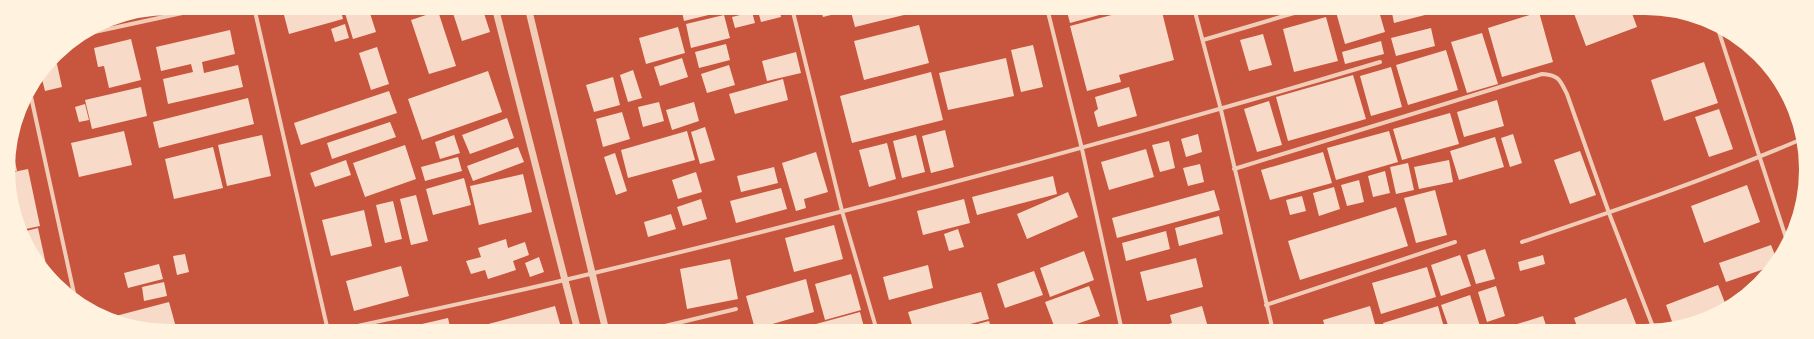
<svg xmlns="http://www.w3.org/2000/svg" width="1814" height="339" font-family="Arial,sans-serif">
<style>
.building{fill:#f7dbc8}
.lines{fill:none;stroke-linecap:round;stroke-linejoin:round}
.minor{stroke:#f1ccb7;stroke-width:4}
.tertiary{stroke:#f1ccb7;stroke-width:7}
.rim{fill:none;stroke:#fff3e0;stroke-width:2}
</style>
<rect width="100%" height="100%" fill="#c8553d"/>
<path class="building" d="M313 7H340L343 19 289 34 284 15Z
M343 7H368L376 32 353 39Z
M376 7H402V8L378 14Z
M468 7H482L490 32 462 41 453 13Z
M681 7 737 8 684 21Z
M773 8H779L781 17 761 22 758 11Z
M820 8H833L835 14 823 17Z
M850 8H907L908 14 855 27Z
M928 8H945L930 12Z
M1066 8H1113L1114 11 1070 23Z
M1138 8H1161L1174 60 1119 75 1121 82 1087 91 1070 26Z
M1349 8H1378L1385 32 1345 44 1336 12Z
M1391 8H1423L1425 15 1394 23Z
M1572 8H1630L1637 27 1586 46Z
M438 11 456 66 429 74 411 20Z
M752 12 755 23 735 28 732 17Z
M1539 12 1553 62 1502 77 1488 28Z
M724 15 730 38 691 48 686 24Z
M1326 17 1338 61 1294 72 1283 29Z
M345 24 349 38 335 42 331 29Z
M919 25 929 63 864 80 854 41Z
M678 27 685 53 646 64 639 38Z
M1431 28 1435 46 1396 56 1391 38Z
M230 30 235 54 202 62 204 73 238 65 243 87 168 104 163 79 193 72 191 64 161 71 156 47Z
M1482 33 1498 84 1467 93 1451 42Z
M1263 34 1272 65 1249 71 1240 40Z
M131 39 141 80 109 88 104 66 98 67 94 48Z
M1381 41 1384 54 1345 64 1342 52Z
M726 44 730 60 699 68 695 52Z
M1033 45 1043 87 1021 92 1011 50Z
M377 47 389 84 371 90 359 53Z
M1446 50 1458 90 1408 105 1396 65Z
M796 52 801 73 767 81 762 61Z
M682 58 688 77 660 86 654 67Z
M1006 58 1014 96 948 110 939 73Z
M1704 62 1718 103 1664 121 1651 80Z
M57 64 62 87 45 91 41 75 46 67Z
M729 65 735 85 707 93 701 74Z
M1391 67 1402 107 1371 116 1360 76Z
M633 70 642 98 628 102 620 75Z
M488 71 502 112 422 140 408 99Z
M931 72 943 120 852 143 840 96Z
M1353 75 1366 119 1288 141 1276 97Z
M613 77 620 105 594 112 586 85Z
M783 79 788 100 735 114 729 94Z
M141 87 147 116 92 129 85 100Z
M1129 87 1137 116 1098 127 1094 112 1098 109 1095 97Z
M389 91 397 113 301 145 294 123Z
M248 98 254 124 159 148 153 122Z
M1497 100 1504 126 1464 137 1457 112Z
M1269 101 1282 145 1257 152 1244 109Z
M659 102 664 121 643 127 638 107Z
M694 102 699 121 672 130 666 110Z
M85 104 89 120 79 122 75 107Z
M1719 109 1733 149 1709 157 1695 117Z
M622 112 630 139 603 147 596 119Z
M1450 113 1459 144 1402 160 1393 129Z
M507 118 514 138 470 154 462 135Z
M390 122 396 137 332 159 327 143Z
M705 127 715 160 700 164 691 132Z
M945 130 954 167 931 173 922 136Z
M124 131 132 165 79 177 71 143Z
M687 131 695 160 628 178 621 150Z
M1389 131 1398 162 1336 180 1327 148Z
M1198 134 1202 152 1186 157 1181 139Z
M1513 134 1522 163 1510 167 1501 138Z
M262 135 271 176 227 186 218 145Z
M454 135 460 153 440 159 435 142Z
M916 135 925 172 902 178 893 141Z
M1495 137 1504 167 1459 180 1450 151Z
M1169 141 1175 168 1160 172 1152 145Z
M11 142 17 171 9 172 7 159Z
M887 143 896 179 869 187 859 150Z
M405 145 416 179 365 197 353 163Z
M213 147 223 188 174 199 165 159Z
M518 147 524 162 473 181 467 166Z
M1146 149 1154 177 1109 190 1101 162Z
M1580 151 1596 195 1570 204 1554 160Z
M816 152 828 192 804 199 806 208 796 211 782 163Z
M1323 152 1332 183 1270 200 1261 170Z
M615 153 627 191 616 195 604 157Z
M458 157 462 171 425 181 421 167Z
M346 160 351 175 315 187 310 173Z
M1449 160 1453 182 1419 189 1414 167Z
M1408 163 1414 190 1396 194 1390 167Z
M1200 164 1204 182 1188 186 1183 168Z
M774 167 778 183 741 192 737 176Z
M28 169 40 226 21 230 16 222 9 173Z
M1385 171 1390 193 1373 197 1368 176Z
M696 172 702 192 678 199 672 180Z
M523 174 532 212 479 225 470 186Z
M1053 176 1057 194 977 215 972 197Z
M464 178 471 205 433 215 426 189Z
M1359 180 1364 202 1347 206 1341 185Z
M1747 185 1760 222 1704 243 1691 206Z
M1334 187 1340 209 1319 216 1313 193Z
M781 188 787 209 736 223 730 201Z
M1214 190 1220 210 1117 238 1112 218Z
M1435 190 1447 235 1416 243 1404 198Z
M1068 192 1078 217 1027 239 1017 214Z
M416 195 428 241 411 245 400 199Z
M1302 196 1306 211 1290 215 1286 200Z
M701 199 707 219 683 226 677 207Z
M964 199 970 223 923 235 917 211Z
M393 201 402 239 385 243 376 205Z
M1396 207 1408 246 1300 280 1288 241Z
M364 210 372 246 331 256 322 220Z
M671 214 676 229 648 237 644 222Z
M1219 216 1223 234 1179 246 1175 228Z
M834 225 843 259 794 272 785 238Z
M38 228 49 278 22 232Z
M958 229 964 247 949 251 944 234Z
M1166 231 1170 249 1126 261 1122 243Z
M506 239 508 248 525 242 529 255 513 261 516 270 488 279 485 270 471 274 466 261 481 257 478 248Z
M1771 245 1777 260 1773 266 1726 282 1719 263Z
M1485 249 1495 279 1476 284 1467 255Z
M1084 251 1094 280 1050 297 1040 268Z
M185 254 189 272 177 275 173 256Z
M1460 255 1471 286 1441 296 1431 265Z
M1543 255 1545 264 1520 271 1518 262Z
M539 257 544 272 530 277 525 263Z
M1196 258 1203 287 1147 301 1140 272Z
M730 259 738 299 687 309 680 269Z
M159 264 163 279 128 288 124 273Z
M928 265 933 288 889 300 883 277Z
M401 266 409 296 354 311 346 281Z
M1427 267 1436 297 1381 314 1372 283Z
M1034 271 1043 295 1005 308 997 284Z
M851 274 861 310 825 320 815 284Z
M806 279 814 312 755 329 746 296Z
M164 282 167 296 144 301 142 287Z
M1718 285 1727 308 1716 315 1674 327 1666 305Z
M1089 286 1100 316 1056 331 1045 302Z
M1496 286 1505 316 1487 322 1478 292Z
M981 292 989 319 944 331H914L908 312Z
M1470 295 1480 326 1464 332 1450 331 1441 305Z
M1626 298 1638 329 1631 332H1579L1574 318Z
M169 302 177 331H149L108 318Z
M555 306 562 331H482L481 326Z
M1202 306 1209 331H1145L1172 323 1170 315Z
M1370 306 1375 324 1350 331H1326L1323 320Z
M1438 306 1445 331H1386L1383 323Z
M860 312 865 331H806L805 327Z
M1543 316 1548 332H1495V331Z
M448 318 451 331H396V330Z
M989 321 992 331H951Z"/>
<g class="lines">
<path class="minor" d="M254 7 328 331
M792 8 842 211 877 331
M1047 8 1082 149 1122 331
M1194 8 1221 110 1273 331
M1717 26 1788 244
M85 34 210 7
M1203 40 1311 8
M30 92 75 298
M1234 169 1542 74C1559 75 1560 80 1567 94L1609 213 1655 332
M1522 242C1617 210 1711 178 1802 139
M1266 305 1455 242
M334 331C421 312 508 294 594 273 858 210 1120 140 1380 62
M644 331 736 309"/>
<path class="tertiary" d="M495 7 578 331
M528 7 606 331"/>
</g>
<path d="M0 0H1814V339H0ZM169 14H1645A155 155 0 0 1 1800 169V170A155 155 0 0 1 1645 325H169A155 155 0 0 1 14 170V169A155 155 0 0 1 169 14Z" fill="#fff3e0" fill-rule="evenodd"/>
<path class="rim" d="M169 14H1645A155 155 0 0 1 1800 169V170A155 155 0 0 1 1645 325H169A155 155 0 0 1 14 170V169A155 155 0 0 1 169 14Z"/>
</svg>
